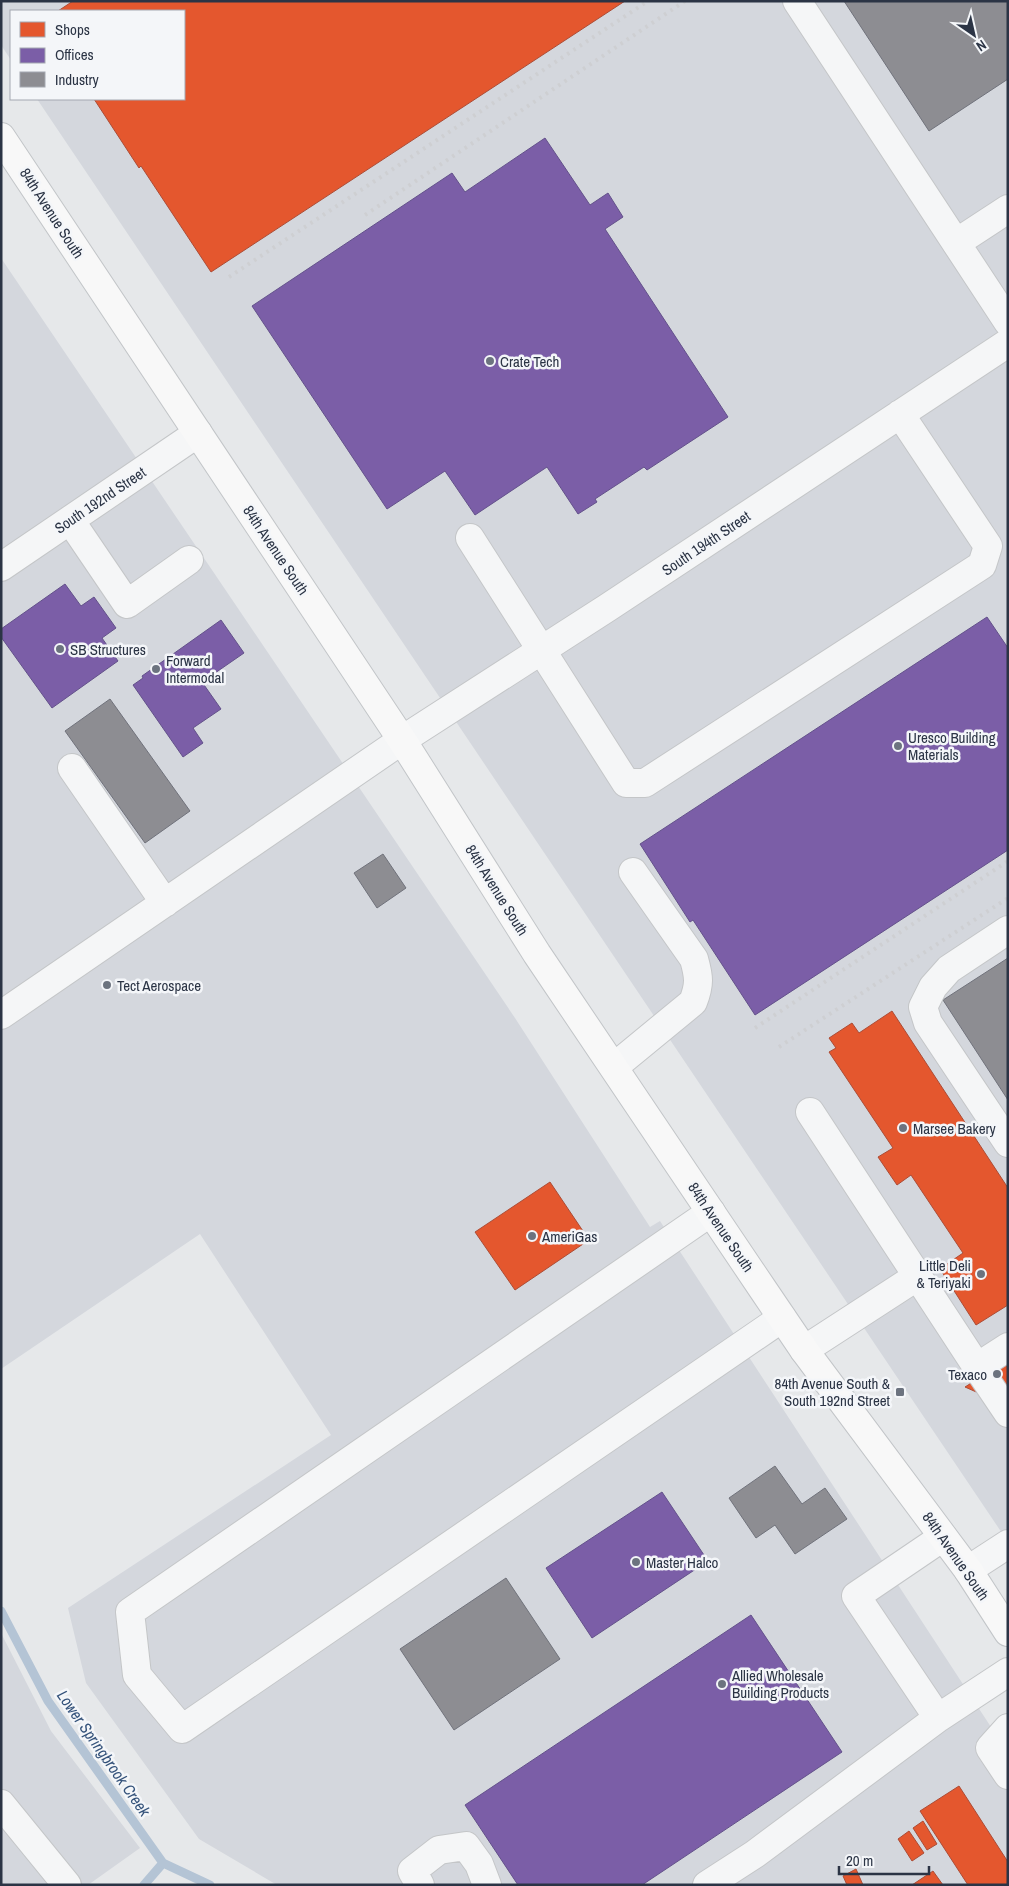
<svg xmlns="http://www.w3.org/2000/svg" width="1009" height="1886" font-family="'Archivo Narrow',sans-serif">
<style>
.built{fill:#d4d7dd}
.shops{fill:#e4572e;stroke:#ac4c35}
.offices{fill:#7b5ea7;stroke:#63518a}
.industry{fill:#8d8d92;stroke:#70727b}
.lines{fill:none;stroke-linecap:round;stroke-linejoin:round}
.stream{stroke:#b4c4d5;stroke-width:9}
.minor-casing{stroke:#c4c6c8;stroke-width:30}
.major-casing{stroke:#c2c5c8;stroke-width:30}
.minor{stroke:#f5f6f7;stroke-width:28}
.major{stroke:#f8f8f8;stroke-width:28}
.rail{stroke:#cecfd2;stroke-width:4;stroke-dasharray:2.5 5;stroke-linecap:butt}
.poi-dot{fill:#6c737f;stroke:#f4f6f9;stroke-width:2}
.labels{text-anchor:middle;dominant-baseline:central;stroke-width:5;stroke-linejoin:round;paint-order:stroke}
.street-label{font-size:15px;fill:#2b3445;stroke:#f4f6f9}
.poi-label{font-size:15px;fill:#2b3445;stroke:#f4f6f9;text-anchor:start}
.water-label{font-size:16px;font-style:italic;fill:#34527a;stroke:#f4f6f9}
</style>
<rect width="100%" height="100%" fill="#e6e8ea"/>
<path class="built" d="M1 1H1008V1542L37 99H184V11H11V60L1 45Z
M1 258 515 1018 650 1227 660 1221 1008 1753V1885H277L199 1839 86 1683 68 1608 331 1435 200 1234 1 1369Z
M1 1633 51 1731 140 1848 88 1885H1Z"/>
<path class="shops" d="M73 1H625L211 272 141 166 139 168 94 99H184V11H58Z
M892 1011 1008 1188V1305L976 1325 942 1272 944 1266 963 1253 911 1175 897 1185 878 1157 893 1148 829 1052 836 1048 829 1038 852 1023 859 1033Z
M550 1182 589 1240 515 1290 475 1232Z
M1008 1360V1406L965 1387Z
M959 1786 1008 1862V1885H968L920 1811Z
M923 1821 937 1844 927 1850 913 1828Z
M909 1831 924 1853 912 1861 898 1839Z
M856 1869 863 1885H847L843 1876Z
M933 1871 943 1885H912Z"/>
<path class="offices" d="M545 138 590 205 608 193 623 217 605 229 728 417 647 470 644 467 595 499 597 502 578 514 547 467 475 515 445 471 387 509 252 306 452 173 465 192Z
M65 584 81 606 94 597 116 628 102 638 118 661 52 708 1 637V629Z
M987 617 1008 648V850L755 1015 693 920 690 922 640 844Z
M221 620 244 653 202 682 221 709 193 728 203 743 183 757 133 685 143 678 142 676Z
M662 1492 708 1561 592 1638 546 1568Z
M751 1615 842 1752 642 1885H518L465 1805Z"/>
<path class="industry" d="M844 1H1008V79L929 131Z
M110 699 190 811 145 843 65 731Z
M383 854 406 888 377 908 354 873Z
M1008 958V1100L943 1000Z
M775 1466 802 1504 825 1488 847 1519 795 1554 775 1525 756 1538 729 1498Z
M506 1578 560 1659 454 1730 400 1649Z"/>
<g class="lines">
<path class="stream" d="M1 1611 48 1701 163 1863 210 1885
M144 1885 163 1863"/>
<defs>
<path id="minor" d="M797 1 1008 322
M956 243 1008 209
M70 520 127 604 189 560
M470 538 626 783H645L982 565 988 546 900 414
M1 567 198 433
M72 768 165 903
M1008 930 949 969 933 987 923 1007 928 1023 1008 1143
M1 1015 402 740 607 608 1008 343
M614 1067 693 1002C700 984 699 977 694 959L633 872
M810 1112 977 1367 1008 1347
M711 1212 130 1612 137 1675 182 1729 782 1318
M804 1350 918 1276
M977 1367 1008 1413
M943 1537 856 1596 938 1718 1008 1672
M968 1570 1008 1544
M1008 1728 990 1748 1008 1775
M1 1804 67 1885
M420 1885 412 1871 439 1850 466 1846 479 1864 487 1885
M707 1885 755 1854 938 1718"/>
<path id="major" d="M1 137 402 740 537 954 764 1291 804 1350 968 1570 1008 1632"/>
</defs>
<use href="#minor" class="minor-casing"/>
<use href="#major" class="major-casing"/>
<use href="#minor" class="minor"/>
<use href="#major" class="major"/>
<path class="rail" d="M365 215 685 1
M229 277 648 1
M755 1028 1008 861
M779 1047 1008 898"/>
</g>
<g class="poi-dot">
<circle cx="490" cy="361" r="5"/>
<circle cx="60" cy="649" r="5"/>
<circle cx="156" cy="669" r="5"/>
<circle cx="898" cy="746" r="5"/>
<circle cx="107" cy="985" r="5"/>
<circle cx="903" cy="1128" r="5"/>
<circle cx="532" cy="1236" r="5"/>
<circle cx="981" cy="1274" r="5"/>
<circle cx="997" cy="1374" r="5"/>
<rect x="895" y="1387" width="10" height="10" rx="2.5"/>
<circle cx="636" cy="1562" r="5"/>
<circle cx="722" cy="1684" r="5"/>
</g>
<g class="labels">
<g class="street-label">
<text transform="translate(52 213) rotate(57)">84th Avenue South</text>
<text transform="translate(100 500) rotate(-34)">South 192nd Street</text>
<text transform="translate(706 543) rotate(-34)">South 194th Street</text>
<text transform="translate(276 550) rotate(56)">84th Avenue South</text>
<text transform="translate(497 890) rotate(58)">84th Avenue South</text>
<text transform="translate(721 1227) rotate(56)">84th Avenue South</text>
<text transform="translate(956 1556) rotate(55)">84th Avenue South</text>
</g>
<g class="poi-label">
<text x="500" y="361">Crate Tech</text>
<text x="70" y="649">SB Structures</text>
<text x="166" y="660">Forward<tspan x="166" dy="17">Intermodal</tspan></text>
<text x="908" y="737">Uresco Building<tspan x="908" dy="17">Materials</tspan></text>
<text x="117" y="985">Tect Aerospace</text>
<text x="913" y="1128">Marsee Bakery</text>
<text x="542" y="1236">AmeriGas</text>
<text x="971" y="1265" text-anchor="end">Little Deli<tspan x="971" dy="17">&amp; Teriyaki</tspan></text>
<text x="987" y="1374" text-anchor="end">Texaco</text>
<text x="890" y="1383" text-anchor="end">84th Avenue South &amp;<tspan x="890" dy="17">South 192nd Street</tspan></text>
<text x="646" y="1562">Master Halco</text>
<text x="732" y="1675">Allied Wholesale<tspan x="732" dy="17">Building Products</tspan></text>
</g>
<g class="water-label">
<text transform="translate(104 1753) rotate(55)">Lower Springbrook Creek</text>
</g>
</g>
<rect width="1009" height="1886" fill="none" stroke="#2b3445" stroke-width="5"/>
<rect x="10" y="10" width="175" height="90" fill="#f4f6f9" stroke="#a4a8b1"/>
<rect x="20" y="22" width="25" height="15" fill="#e4572e" stroke="#a4a8b1"/>
<text x="55" y="35" font-size="15" fill="#2b3445">Shops</text>
<rect x="20" y="48" width="25" height="15" fill="#7b5ea7" stroke="#a4a8b1"/>
<text x="55" y="60" font-size="15" fill="#2b3445">Offices</text>
<rect x="20" y="72" width="25" height="15" fill="#8d8d92" stroke="#a4a8b1"/>
<text x="55" y="85" font-size="15" fill="#2b3445">Industry</text>
<g transform="translate(974 35) rotate(146)" stroke="#f4f6f9" stroke-width="4" paint-order="stroke">
<path d="M0-4L9 19L0 12L-9 19Z" fill="#2b3445"/>
<text y="-8" font-size="14" font-weight="bold" text-anchor="middle" fill="#2b3445">N</text>
</g>
<path d="M839 1866v8h90v-8" fill="none" stroke="#2b3445" stroke-width="2.5"/>
<text x="846" y="1866" font-size="15" fill="#2b3445" stroke="#f4f6f9" stroke-width="4" paint-order="stroke">20 m</text>
</svg>
